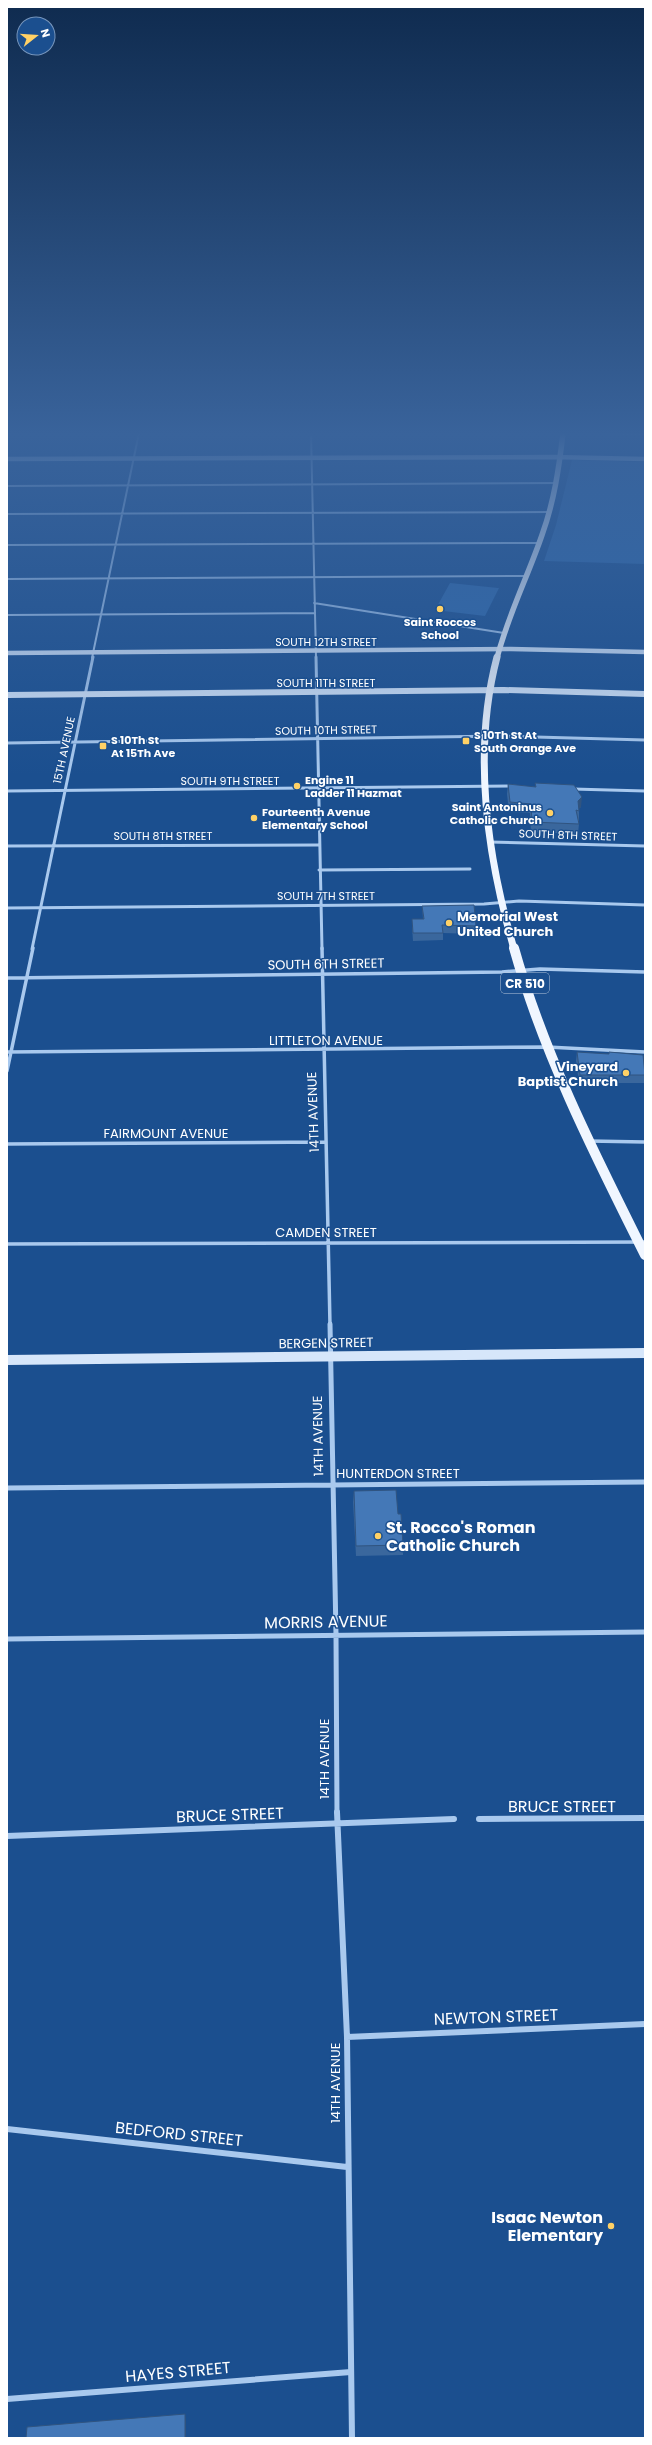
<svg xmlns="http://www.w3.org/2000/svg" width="652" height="2445" font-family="Poppins,sans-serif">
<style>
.green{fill:#2e69ad}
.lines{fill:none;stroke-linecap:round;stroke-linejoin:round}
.street-far4{stroke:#a9c9ee;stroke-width:2}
.street-far3{stroke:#a9c9ee;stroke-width:3}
.street-far2{stroke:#a9c9ee;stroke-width:3.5}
.street-far1{stroke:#a9c9ee;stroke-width:5}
.street{stroke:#a9c9ee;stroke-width:6}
.secondary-far2{stroke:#d6e6fa;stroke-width:4.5}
.secondary-far1{stroke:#d6e6fa;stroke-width:6}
.secondary{stroke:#d6e6fa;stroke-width:10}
.primary-far2{stroke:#f0f6ff;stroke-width:5.5}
.primary-far1{stroke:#f0f6ff;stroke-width:7}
.primary{stroke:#f0f6ff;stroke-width:10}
.wall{fill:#3a679d}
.shaded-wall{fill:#305480}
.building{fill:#4478b7;stroke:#305480}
.poi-dot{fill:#ffd166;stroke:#1b4f8f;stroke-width:1.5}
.labels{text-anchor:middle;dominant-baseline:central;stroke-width:3;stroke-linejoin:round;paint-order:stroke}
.far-poi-label{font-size:11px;font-weight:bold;fill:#fff;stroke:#1b4f8f;text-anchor:start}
.far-street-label{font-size:11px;fill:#fff;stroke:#1b4f8f}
.shield{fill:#1b4f8f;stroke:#bbcadd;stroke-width:1}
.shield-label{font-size:12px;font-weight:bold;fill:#fff}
.poi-label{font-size:13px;font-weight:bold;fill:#fff;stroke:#1b4f8f;text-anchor:start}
.street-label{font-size:13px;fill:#fff;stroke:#1b4f8f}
.near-poi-label{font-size:16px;font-weight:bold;fill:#fff;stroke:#1b4f8f;text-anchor:start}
.near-street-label{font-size:16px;fill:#fff;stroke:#1b4f8f}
</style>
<rect width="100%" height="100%" fill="#1b4f8f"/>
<path class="green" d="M572 460 645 462V564L544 561 556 525Z
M450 583 498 588H499L485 616 435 610Z"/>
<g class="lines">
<path class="street-far4" d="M7 433H176
M311 433 316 658
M605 433 645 434
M7 486 557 483
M7 514 549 512
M7 545 539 543
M7 579 525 576
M314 603 504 633
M7 615 315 613
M92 658 139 433"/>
<path class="street-far3" d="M316 657 322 949
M7 743 503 736 645 740
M573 789 645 791
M7 791 513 786
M490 842 645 846
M7 846 318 845
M319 870 470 869
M7 908 484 904 519 901 645 905
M32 949 93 657"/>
<path class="street-far2" d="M322 948 330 1325
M7 978 502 972 540 969 645 972
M7 1052 547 1047 645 1052
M7 1071 33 948
M589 1141 645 1142
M7 1144 326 1142
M7 1244 645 1242"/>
<path class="street-far1" d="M330 1324 336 1635 337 1813
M7 1488 645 1482
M7 1639 645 1632"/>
<path class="street" d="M337 1812 347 2037 352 2438
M479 1819 645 1818
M7 1836 454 1819
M347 2037 645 2024
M7 2129 347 2167
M7 2399 351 2372"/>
<path class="secondary-far2" d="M7 459 553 457 645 459
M7 653 511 649 645 652"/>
<path class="secondary-far1" d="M7 695 504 690 645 694"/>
<path class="secondary" d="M7 1360 645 1353"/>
<path class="primary-far2" d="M497 658C508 615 528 576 542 535 554 502 559 468 563 433"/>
<path class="primary-far1" d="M497 657C472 752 487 856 514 949"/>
<path class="primary" d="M514 948C544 1055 595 1155 645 1255"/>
</g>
<path class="wall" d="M535 783 581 807 579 808V824L578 834 531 832 530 813 509 812 507 794 508 784 535 787Z
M422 906 476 926 475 934 443 933V940L413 941 412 927V919H423Z
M577 1052 645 1071V1078L644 1083H579L576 1061Z
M354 1491 398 1514 403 1545V1555L356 1556 353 1502Z"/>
<path class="shaded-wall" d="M582 797 581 807 577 811 578 801Z
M185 2414 186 2421V2438H185Z"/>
<path class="building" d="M535 783 574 785 582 797 578 801 579 811 576 810 579 824 532 822 531 804 510 802 508 784 536 787Z
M474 905 476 926 442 925 443 933H413L412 919H424L422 906Z
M577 1052 609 1054V1052L643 1055 645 1075H580Z
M396 1490 398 1514H401L403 1545 356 1546 354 1491Z
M185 2414V2438H26L27 2427Z"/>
<linearGradient id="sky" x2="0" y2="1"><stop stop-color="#0f2b4f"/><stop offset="0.56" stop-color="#39639b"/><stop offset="1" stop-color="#39639b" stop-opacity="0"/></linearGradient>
<rect width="652" height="775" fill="url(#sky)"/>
<g class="poi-dot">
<circle cx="440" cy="609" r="4"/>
<rect x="462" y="737" width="8" height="8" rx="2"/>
<rect x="99" y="742" width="8" height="8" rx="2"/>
<circle cx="297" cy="786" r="4"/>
<circle cx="550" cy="813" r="4"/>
<circle cx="254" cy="818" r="4"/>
<circle cx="449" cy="923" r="4"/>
<circle cx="626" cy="1073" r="4"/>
<circle cx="378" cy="1536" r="4"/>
<circle cx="611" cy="2226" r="4"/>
</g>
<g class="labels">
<g class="far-poi-label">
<text x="440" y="622" text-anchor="middle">Saint Roccos<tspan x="440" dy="13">School</tspan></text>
<text x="474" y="735">S 10Th St At<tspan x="474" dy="13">South Orange Ave</tspan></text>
<text x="111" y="740">S 10Th St<tspan x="111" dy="13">At 15Th Ave</tspan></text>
<text x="305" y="780">Engine 11<tspan x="305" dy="13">Ladder 11 Hazmat</tspan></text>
<text x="542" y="807" text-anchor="end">Saint Antoninus<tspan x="542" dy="13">Catholic Church</tspan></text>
<text x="262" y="812">Fourteenth Avenue<tspan x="262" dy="13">Elementary School</tspan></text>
</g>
<g class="far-street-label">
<text x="326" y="642">SOUTH 12TH STREET</text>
<text x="326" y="683">SOUTH 11TH STREET</text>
<text transform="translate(326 730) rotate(-1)">SOUTH 10TH STREET</text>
<text transform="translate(64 750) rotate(-78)">15TH AVENUE</text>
<text x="230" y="781">SOUTH 9TH STREET</text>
<text transform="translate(568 835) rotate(2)">SOUTH 8TH STREET</text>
<text x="163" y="836">SOUTH 8TH STREET</text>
<text x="326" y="896">SOUTH 7TH STREET</text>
</g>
<rect class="shield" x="501" y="973" width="48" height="20" rx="3"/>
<g class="shield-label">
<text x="525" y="983">CR 510</text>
</g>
<g class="poi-label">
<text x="457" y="916">Memorial West<tspan x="457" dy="15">United Church</tspan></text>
<text x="618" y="1066" text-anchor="end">Vineyard<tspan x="618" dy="15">Baptist Church</tspan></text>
</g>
<g class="street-label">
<text transform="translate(326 964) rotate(-1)">SOUTH 6TH STREET</text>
<text x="326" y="1040">LITTLETON AVENUE</text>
<text transform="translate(313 1112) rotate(-92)">14TH AVENUE</text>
<text x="166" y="1133">FAIRMOUNT AVENUE</text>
<text x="326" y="1232">CAMDEN STREET</text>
<text transform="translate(326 1343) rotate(-1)">BERGEN STREET</text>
<text transform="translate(318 1436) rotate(-91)">14TH AVENUE</text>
<text x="398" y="1473">HUNTERDON STREET</text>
<text transform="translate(324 1759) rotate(-90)">14TH AVENUE</text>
<text transform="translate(335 2083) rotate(-90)">14TH AVENUE</text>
</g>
<g class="near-poi-label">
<text x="386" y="1527">St. Rocco's Roman<tspan x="386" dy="18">Catholic Church</tspan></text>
<text x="603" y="2217" text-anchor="end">Isaac Newton<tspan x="603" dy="18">Elementary</tspan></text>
</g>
<g class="near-street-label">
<text transform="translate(326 1622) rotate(-1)">MORRIS AVENUE</text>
<text x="562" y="1806">BRUCE STREET</text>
<text transform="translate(230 1815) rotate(-2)">BRUCE STREET</text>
<text transform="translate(496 2017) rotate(-2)">NEWTON STREET</text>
<text transform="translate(179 2134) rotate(6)">BEDFORD STREET</text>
<text transform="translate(178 2372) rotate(-5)">HAYES STREET</text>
</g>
</g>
<rect width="652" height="2445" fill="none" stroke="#ffffff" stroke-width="16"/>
<g transform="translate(36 36) rotate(73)"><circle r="19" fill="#1b4f8f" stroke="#7695bc"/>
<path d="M0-3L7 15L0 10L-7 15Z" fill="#ffd166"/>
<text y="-6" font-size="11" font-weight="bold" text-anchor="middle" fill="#ffffff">N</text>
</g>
</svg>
